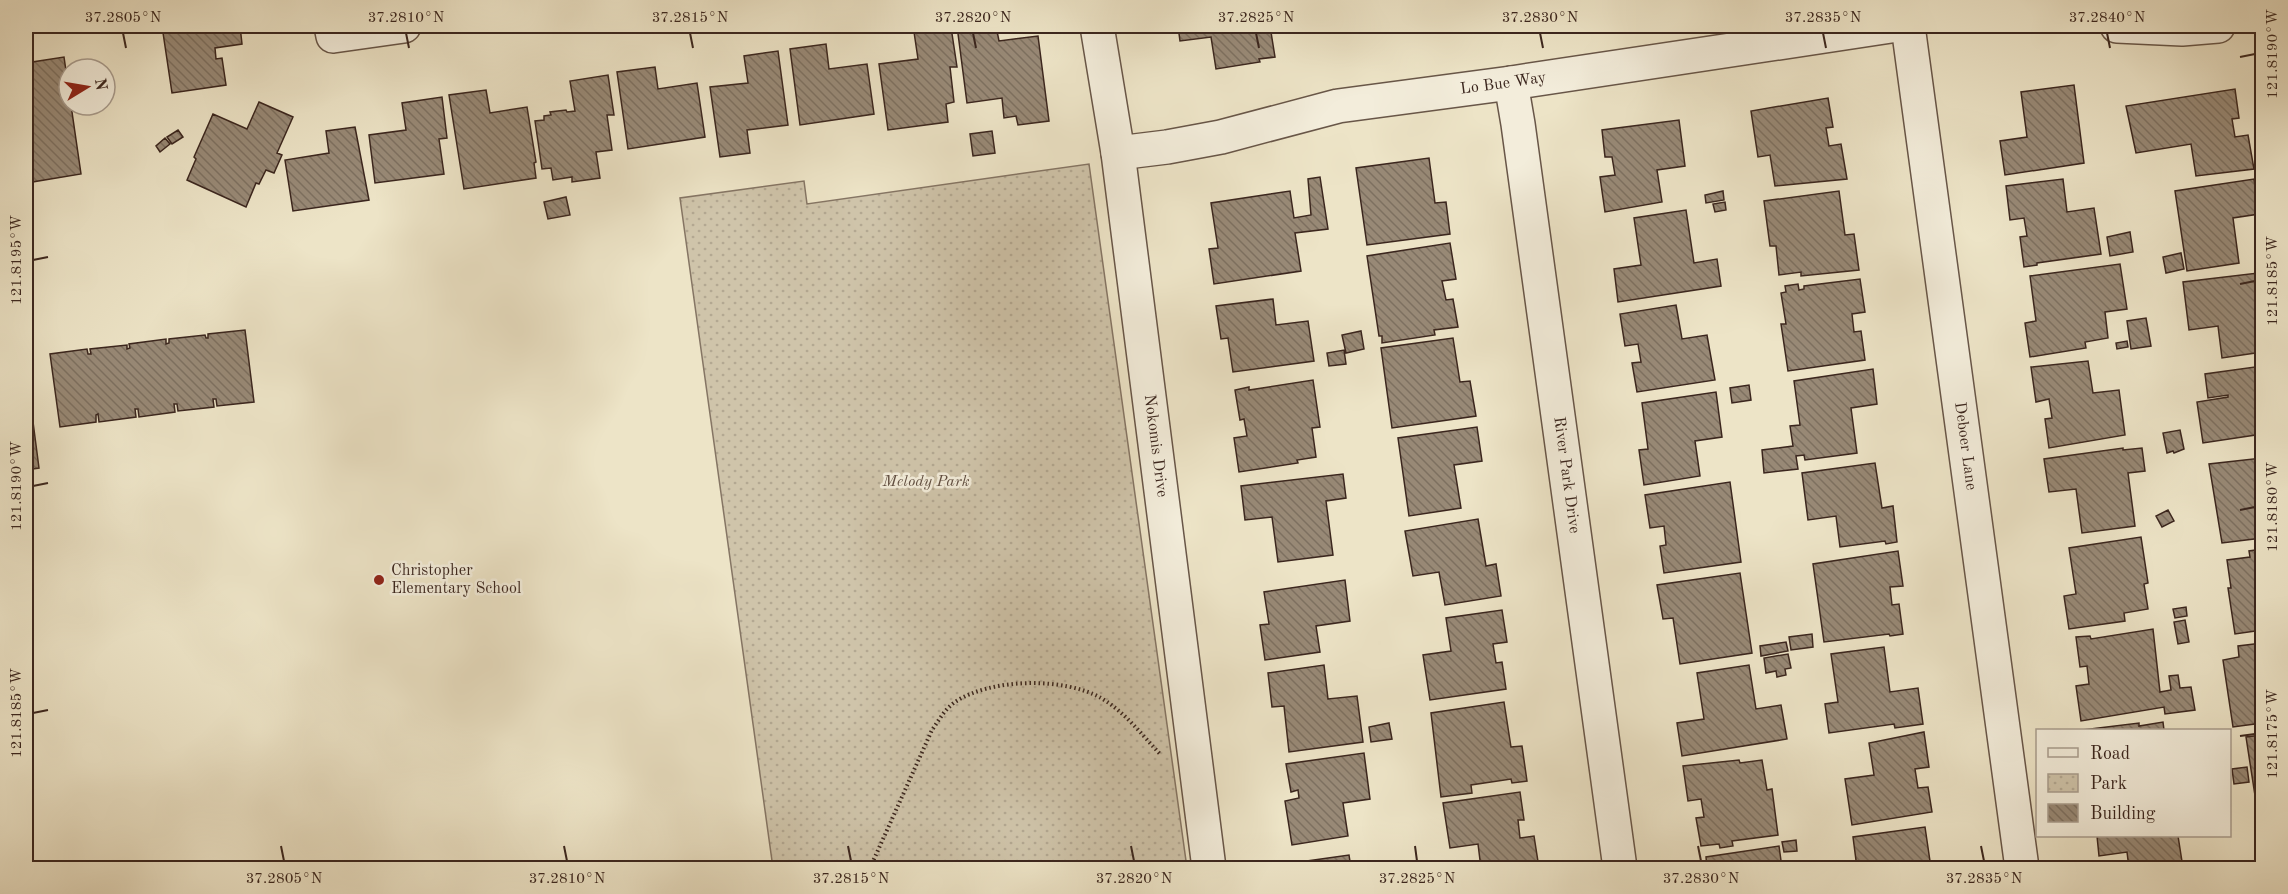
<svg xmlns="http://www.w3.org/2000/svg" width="2288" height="894" font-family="'Old Standard TT',serif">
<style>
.park{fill:url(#park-dots);stroke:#857564;stroke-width:1.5}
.building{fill:url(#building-back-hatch);stroke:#3b261e;stroke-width:1.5}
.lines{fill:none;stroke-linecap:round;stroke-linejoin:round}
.street-casing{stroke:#685648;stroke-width:36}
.path{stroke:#3b261e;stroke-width:4;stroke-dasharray:1.5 3;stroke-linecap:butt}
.street{stroke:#f3eddb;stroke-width:33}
.ticks{fill:none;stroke:#3b261e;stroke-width:2}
.poi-dot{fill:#8f2418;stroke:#f3eddb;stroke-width:2}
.labels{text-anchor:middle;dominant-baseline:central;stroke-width:5;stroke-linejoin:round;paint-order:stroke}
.street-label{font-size:16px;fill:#3b261e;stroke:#f3eddb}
.park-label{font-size:16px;font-style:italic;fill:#604e41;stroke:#f3eddb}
.poi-label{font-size:16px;fill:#3b261e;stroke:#f3eddb;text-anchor:start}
.neatline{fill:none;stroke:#3b261e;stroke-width:2}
.ticks-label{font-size:15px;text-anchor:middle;fill:#3b261e}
</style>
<defs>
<pattern id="park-dots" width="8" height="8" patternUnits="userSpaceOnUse" patternTransform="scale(1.5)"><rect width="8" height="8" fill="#cfc4aa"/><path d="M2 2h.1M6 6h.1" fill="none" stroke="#b3a892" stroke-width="1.8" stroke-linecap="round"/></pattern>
<pattern id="building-back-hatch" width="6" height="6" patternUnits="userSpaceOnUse" patternTransform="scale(1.5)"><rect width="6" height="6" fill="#988976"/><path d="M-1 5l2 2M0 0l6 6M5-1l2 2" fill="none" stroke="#7d7060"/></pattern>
</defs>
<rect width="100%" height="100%" fill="#ede4c7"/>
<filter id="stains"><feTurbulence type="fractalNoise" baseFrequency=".00333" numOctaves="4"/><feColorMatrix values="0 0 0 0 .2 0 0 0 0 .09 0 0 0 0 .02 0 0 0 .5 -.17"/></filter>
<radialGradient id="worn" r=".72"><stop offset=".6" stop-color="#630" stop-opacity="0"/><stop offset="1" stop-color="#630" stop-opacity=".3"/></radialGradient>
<path class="park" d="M1089 164 1187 868H773L680 198 804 181 807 204Z"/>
<path class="building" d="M162 26H240L242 44 215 48 216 59 222 58 226 85 172 93Z
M957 26H996L999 41 1038 36 1049 121 1018 125 1016 116 1004 118 1002 98 967 103Z
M1178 26H1270L1275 57 1259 59 1260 62 1216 69 1211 37 1180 41Z
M951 27 957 67H950L954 102 946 104 948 122 888 130 879 64 918 59 914 32Z
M826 44 829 69 867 64 874 114 800 125 790 49Z
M778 51 788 125 747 130 750 153 720 157 710 87 748 83 744 56Z
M64 57 81 174 26 183V63Z
M655 67 658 89 697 83 705 137 628 149 617 72Z
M608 75 614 115H607L612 150 596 152 600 178 572 182V177L553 180 551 168 542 169 535 121 544 120V116L551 115 550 112 566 110 567 112 575 111 570 81Z
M2074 85 2084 163 2005 175 2000 141 2027 137 2021 92Z
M2235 89 2239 118 2232 119 2235 137 2248 135 2254 169 2196 176 2191 144 2136 153 2126 106Z
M486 90 490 113 527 107 536 162 534 163 536 178 464 189 449 95Z
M442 97 447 138 439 139 444 174 375 183 369 135 406 130 402 103Z
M1828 98 1833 127 1826 128 1829 146 1841 144 1847 179 1775 186 1770 155 1758 157 1751 111Z
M259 102 293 117 277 153 282 155 274 173 266 170 259 184 256 183 246 207 187 180 196 159 194 157 213 114 247 129Z
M1679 120 1685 166 1657 170 1662 202 1605 212 1600 177 1615 175 1612 157H1605L1602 130Z
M355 127 369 200 293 211 285 160 329 153 326 131Z
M178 130 183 137 172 144 167 137Z
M992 131 995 153 973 156 970 134Z
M165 138 170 144 160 152 156 146Z
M1429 158 1435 203 1446 202 1450 234 1367 245 1356 168Z
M1320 177 1328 229 1295 233 1301 271 1214 284 1209 249 1218 248 1211 203 1290 191 1294 218 1311 215 1308 179Z
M2063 179 2067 212 2094 208 2101 254 2037 263V265L2024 267 2020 237 2027 236 2024 218 2010 220 2006 186Z
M2254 179 2259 214 2233 218 2239 263 2187 271 2175 191Z
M1723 191 1724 200 1706 203 1705 195Z
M1839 191 1845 235 1854 234 1859 270 1801 276V272L1779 275 1776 246H1770L1764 201Z
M566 197 570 215 548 219 544 202Z
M1725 202 1726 210 1715 212 1713 204Z
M1686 210 1694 263 1717 259 1721 286 1618 302 1614 269 1641 265 1634 218Z
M2130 232 2133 252 2110 256 2107 237Z
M1450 243 1456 279 1442 281 1446 300 1453 299 1458 327 1434 330 1435 335 1382 343V336H1379L1367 256Z
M2181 253 2184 269 2166 273 2163 257Z
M2120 264 2127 309 2105 312 2108 338 2085 342 2086 348 2030 357 2025 323 2036 321 2030 276Z
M2258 273 2262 310V352L2222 358 2218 326 2189 330 2183 282Z
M1860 279 1865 312 1852 314 1854 332 1861 331 1865 360 1788 371 1781 324H1786L1781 293 1786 292 1785 286 1798 284 1799 290 1804 289V286Z
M1273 299 1276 325 1308 321 1314 361 1233 372 1228 338 1221 339 1216 306Z
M1676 305 1682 339 1707 335 1715 380 1637 392 1632 363 1641 362 1638 344 1625 346 1620 314Z
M2146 318 2151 346 2131 349 2127 321Z
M245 330 254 402 217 406 216 399H213L214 407 178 411 177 404H174L175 412 139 417 138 409H135L136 417 99 422 98 414 96 415V422L60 427 50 354 87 349 88 354H91L90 349 127 345V349L130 348 129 344 166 339V344L169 343V339L205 335 206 338H208V334Z
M1361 331 1364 349 1346 353 1342 335Z
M1453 338 1460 382 1470 381 1476 416 1392 428 1381 348Z
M2127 341 2128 347 2117 349 2116 343Z
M1344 350 1346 364 1329 366 1327 353Z
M2088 361 2093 393 2119 390 2125 435 2049 448 2045 419 2052 418 2049 399 2036 402 2031 367Z
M2262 366V434L2203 443 2197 402 2228 397V395L2208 398 2205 374Z
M26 368 39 468 26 470Z
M1873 369 1877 404 1851 408 1857 453 1805 460 1804 455 1796 456 1798 469 1764 473 1762 450 1793 446 1790 426 1800 425 1794 381Z
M1313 380 1320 427 1312 428 1316 457 1297 460 1298 463 1239 472 1234 438 1247 436 1244 419 1240 420 1235 390 1249 387V390Z
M1749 385 1751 400 1732 403 1730 388Z
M1716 392 1722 437 1695 441 1700 476 1644 485 1639 450 1648 449 1642 403Z
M1477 427 1482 461 1454 465 1461 508 1409 516 1398 438Z
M2180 430 2184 449 2174 453 2173 451 2167 453 2163 433Z
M2123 448V450L2142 448 2145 471 2128 473 2135 526 2082 533 2076 489 2049 492 2044 459Z
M2262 458V538L2222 543 2209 464Z
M1875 463 1882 508 1893 506 1897 542 1886 544 1885 541 1840 547 1836 516 1808 520 1802 473Z
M1343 474 1346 498 1326 501 1333 555 1278 562 1272 517 1245 520 1241 486Z
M1730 482 1741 562 1664 573 1660 546 1666 545 1664 526 1650 528 1645 495Z
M2168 510 2174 521 2162 527 2156 516Z
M1478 519 1486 566 1496 564 1501 596 1445 605 1439 572 1413 576 1405 531Z
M2141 537 2148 583 2144 584 2148 609 2124 613 2125 621 2069 629 2064 596 2076 594 2069 548Z
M2262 549V630L2235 634 2228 588H2231L2227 560 2250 557 2249 551Z
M1898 551 1903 586 1890 587 1892 605 1899 604 1903 634 1890 636 1889 634 1824 642 1813 564Z
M1740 573 1752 653 1680 664 1673 618 1663 619 1657 585Z
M1345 580 1350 621 1316 626 1320 652 1265 660 1260 625 1269 624 1264 592Z
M2186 607 2187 616 2175 618 2173 609Z
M1502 610 1507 642 1493 644 1496 663 1502 662 1506 689 1430 700 1423 655 1451 651 1446 618Z
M2185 620 2189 642 2178 644 2174 622Z
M2153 629 2160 692 2171 690 2169 676 2178 675 2180 688 2191 687 2195 710 2165 714 2164 707 2081 721 2076 686 2089 684 2087 666 2080 667 2076 637 2090 636 2091 639Z
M1812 634 1813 647 1791 650 1789 637Z
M1786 642 1788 651 1761 656 1760 646Z
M2262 643V723L2233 727 2223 660 2239 657 2238 646Z
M1884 647 1890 692 1918 688 1923 724 1895 728 1894 724 1829 733 1825 704 1838 702 1831 654Z
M1788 654 1791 668 1785 669 1786 675 1777 677 1776 671 1766 673 1764 658Z
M1324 665 1328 699 1357 696 1363 742 1289 752 1284 706 1272 707 1268 673Z
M1749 665 1756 709 1781 705 1787 739 1682 756 1677 723 1704 719 1697 673Z
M1504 702 1511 747 1522 746 1527 781 1512 783 1511 779 1471 785 1472 793 1441 797 1431 713Z
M2163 722 2164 730H2082L2139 723V726Z
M1389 723 1392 739 1371 742 1369 727Z
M1924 732 1929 767 1915 769 1918 788 1928 787 1932 812 1852 825 1845 779 1874 775 1869 743Z
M2262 735V814L2258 815 2246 737Z
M1364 753 1370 799 1343 803 1348 836 1292 845 1285 801 1299 798 1298 790 1291 792 1286 764Z
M1739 760 1740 763 1762 760 1767 790 1772 789 1778 835 1732 841 1733 846 1720 848 1719 844 1701 846 1696 818 1704 817 1701 799 1688 801 1683 766Z
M2247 767 2249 782 2234 784 2232 769Z
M1520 792 1524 820H1518L1520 838 1534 836 1539 868H1481L1478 844 1450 848 1443 803Z
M1925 827 1931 868H1857L1853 837Z
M2097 836H2178L2183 868H2129L2127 852 2099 856Z
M1796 840 1797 851 1784 852 1782 842Z
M1779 846 1782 868H1707L1706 857Z
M1349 855 1351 868H1294L1293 863Z"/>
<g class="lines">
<defs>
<g id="street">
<path d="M331 26 333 36 404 26"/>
<path id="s1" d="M1097 26 1118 153 1209 868"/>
<path id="s2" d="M1908 26 2022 868"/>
<path d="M2117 26 2182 29 2218 26"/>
<path id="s3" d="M1511 83 1518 124 1620 868"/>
<path id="s4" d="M1118 153 1167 147 1221 137 1338 106 1511 83 1891 26"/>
</g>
</defs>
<use href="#street" class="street-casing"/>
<path class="path" d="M870 868 932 730C939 720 945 709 955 702 991 678 1064 677 1101 698 1125 712 1142 735 1161 755"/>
<use href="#street" class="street"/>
</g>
<path class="ticks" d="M123 33 126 48M406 33 409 48M690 33 693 48M973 33 976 48M1256 33 1259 48M1540 33 1543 48M1823 33 1826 48M2107 33 2110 48M2240 57 2255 54M33 260 48 257M2240 284 2255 281M33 486 48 483M2240 510 2255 507M33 713 48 710M2240 736 2255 734M281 846 284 861M564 846 567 861M848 846 851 861M1131 846 1134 861M1415 846 1417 861M1698 846 1701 861M1981 846 1984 861"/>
<circle class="poi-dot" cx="379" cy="580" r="6"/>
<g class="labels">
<g class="street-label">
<text stroke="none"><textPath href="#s4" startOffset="392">Lo Bue Way</textPath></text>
<text stroke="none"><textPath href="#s1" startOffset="424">Nokomis Drive</textPath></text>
<text stroke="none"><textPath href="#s2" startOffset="424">Deboer Lane</textPath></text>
<text stroke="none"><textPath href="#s3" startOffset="396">River Park Drive</textPath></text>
</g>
<g class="park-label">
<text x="926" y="482">Melody Park</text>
</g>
<g class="poi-label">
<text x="391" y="571">Christopher<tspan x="391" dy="18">Elementary School</tspan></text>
</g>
</g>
<rect width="2288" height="894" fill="none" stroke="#ede4c7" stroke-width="66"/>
<rect x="2036" y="729" width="195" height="108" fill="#f3eddb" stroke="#a99d8f" stroke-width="1.5"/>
<rect x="2048" y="748" width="30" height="9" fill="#f3eddb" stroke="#a99d8f" stroke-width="1.5"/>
<text x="2090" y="759" font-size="18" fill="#3b261e">Road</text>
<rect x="2048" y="774" width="30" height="18" fill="url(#park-dots)" stroke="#a99d8f" stroke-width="1.5"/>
<text x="2090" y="789" font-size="18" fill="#3b261e">Park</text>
<rect x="2048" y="804" width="30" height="18" fill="url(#building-back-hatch)" stroke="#a99d8f" stroke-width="1.5"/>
<text x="2090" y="819" font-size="18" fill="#3b261e">Building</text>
<g transform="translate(87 87) rotate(79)"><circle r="28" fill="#f3eddb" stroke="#a99d8f" stroke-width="1.5"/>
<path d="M0-4.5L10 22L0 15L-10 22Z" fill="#8f2418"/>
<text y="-9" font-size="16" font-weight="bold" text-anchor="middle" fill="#3b261e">N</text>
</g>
<rect x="33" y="33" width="2222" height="828" class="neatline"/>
<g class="ticks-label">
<text x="123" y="22">37.2805°N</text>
<text x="406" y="22">37.2810°N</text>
<text x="690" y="22">37.2815°N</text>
<text x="973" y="22">37.2820°N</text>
<text x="1256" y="22">37.2825°N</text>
<text x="1540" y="22">37.2830°N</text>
<text x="1823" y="22">37.2835°N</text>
<text x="2107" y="22">37.2840°N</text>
<text transform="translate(2272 54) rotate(-90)" y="5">121.8190°W</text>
<text transform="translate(16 260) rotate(-90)" y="5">121.8195°W</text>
<text transform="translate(2272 281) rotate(-90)" y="5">121.8185°W</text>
<text transform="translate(16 486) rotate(-90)" y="5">121.8190°W</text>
<text transform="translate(2272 507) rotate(-90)" y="5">121.8180°W</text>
<text transform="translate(16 713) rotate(-90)" y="5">121.8185°W</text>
<text transform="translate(2272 734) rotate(-90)" y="5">121.8175°W</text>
<text x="284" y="883">37.2805°N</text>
<text x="567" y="883">37.2810°N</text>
<text x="851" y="883">37.2815°N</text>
<text x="1134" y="883">37.2820°N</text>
<text x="1417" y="883">37.2825°N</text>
<text x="1701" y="883">37.2830°N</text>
<text x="1984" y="883">37.2835°N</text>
</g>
<rect width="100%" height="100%" filter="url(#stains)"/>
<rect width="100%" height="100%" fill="url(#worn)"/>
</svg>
